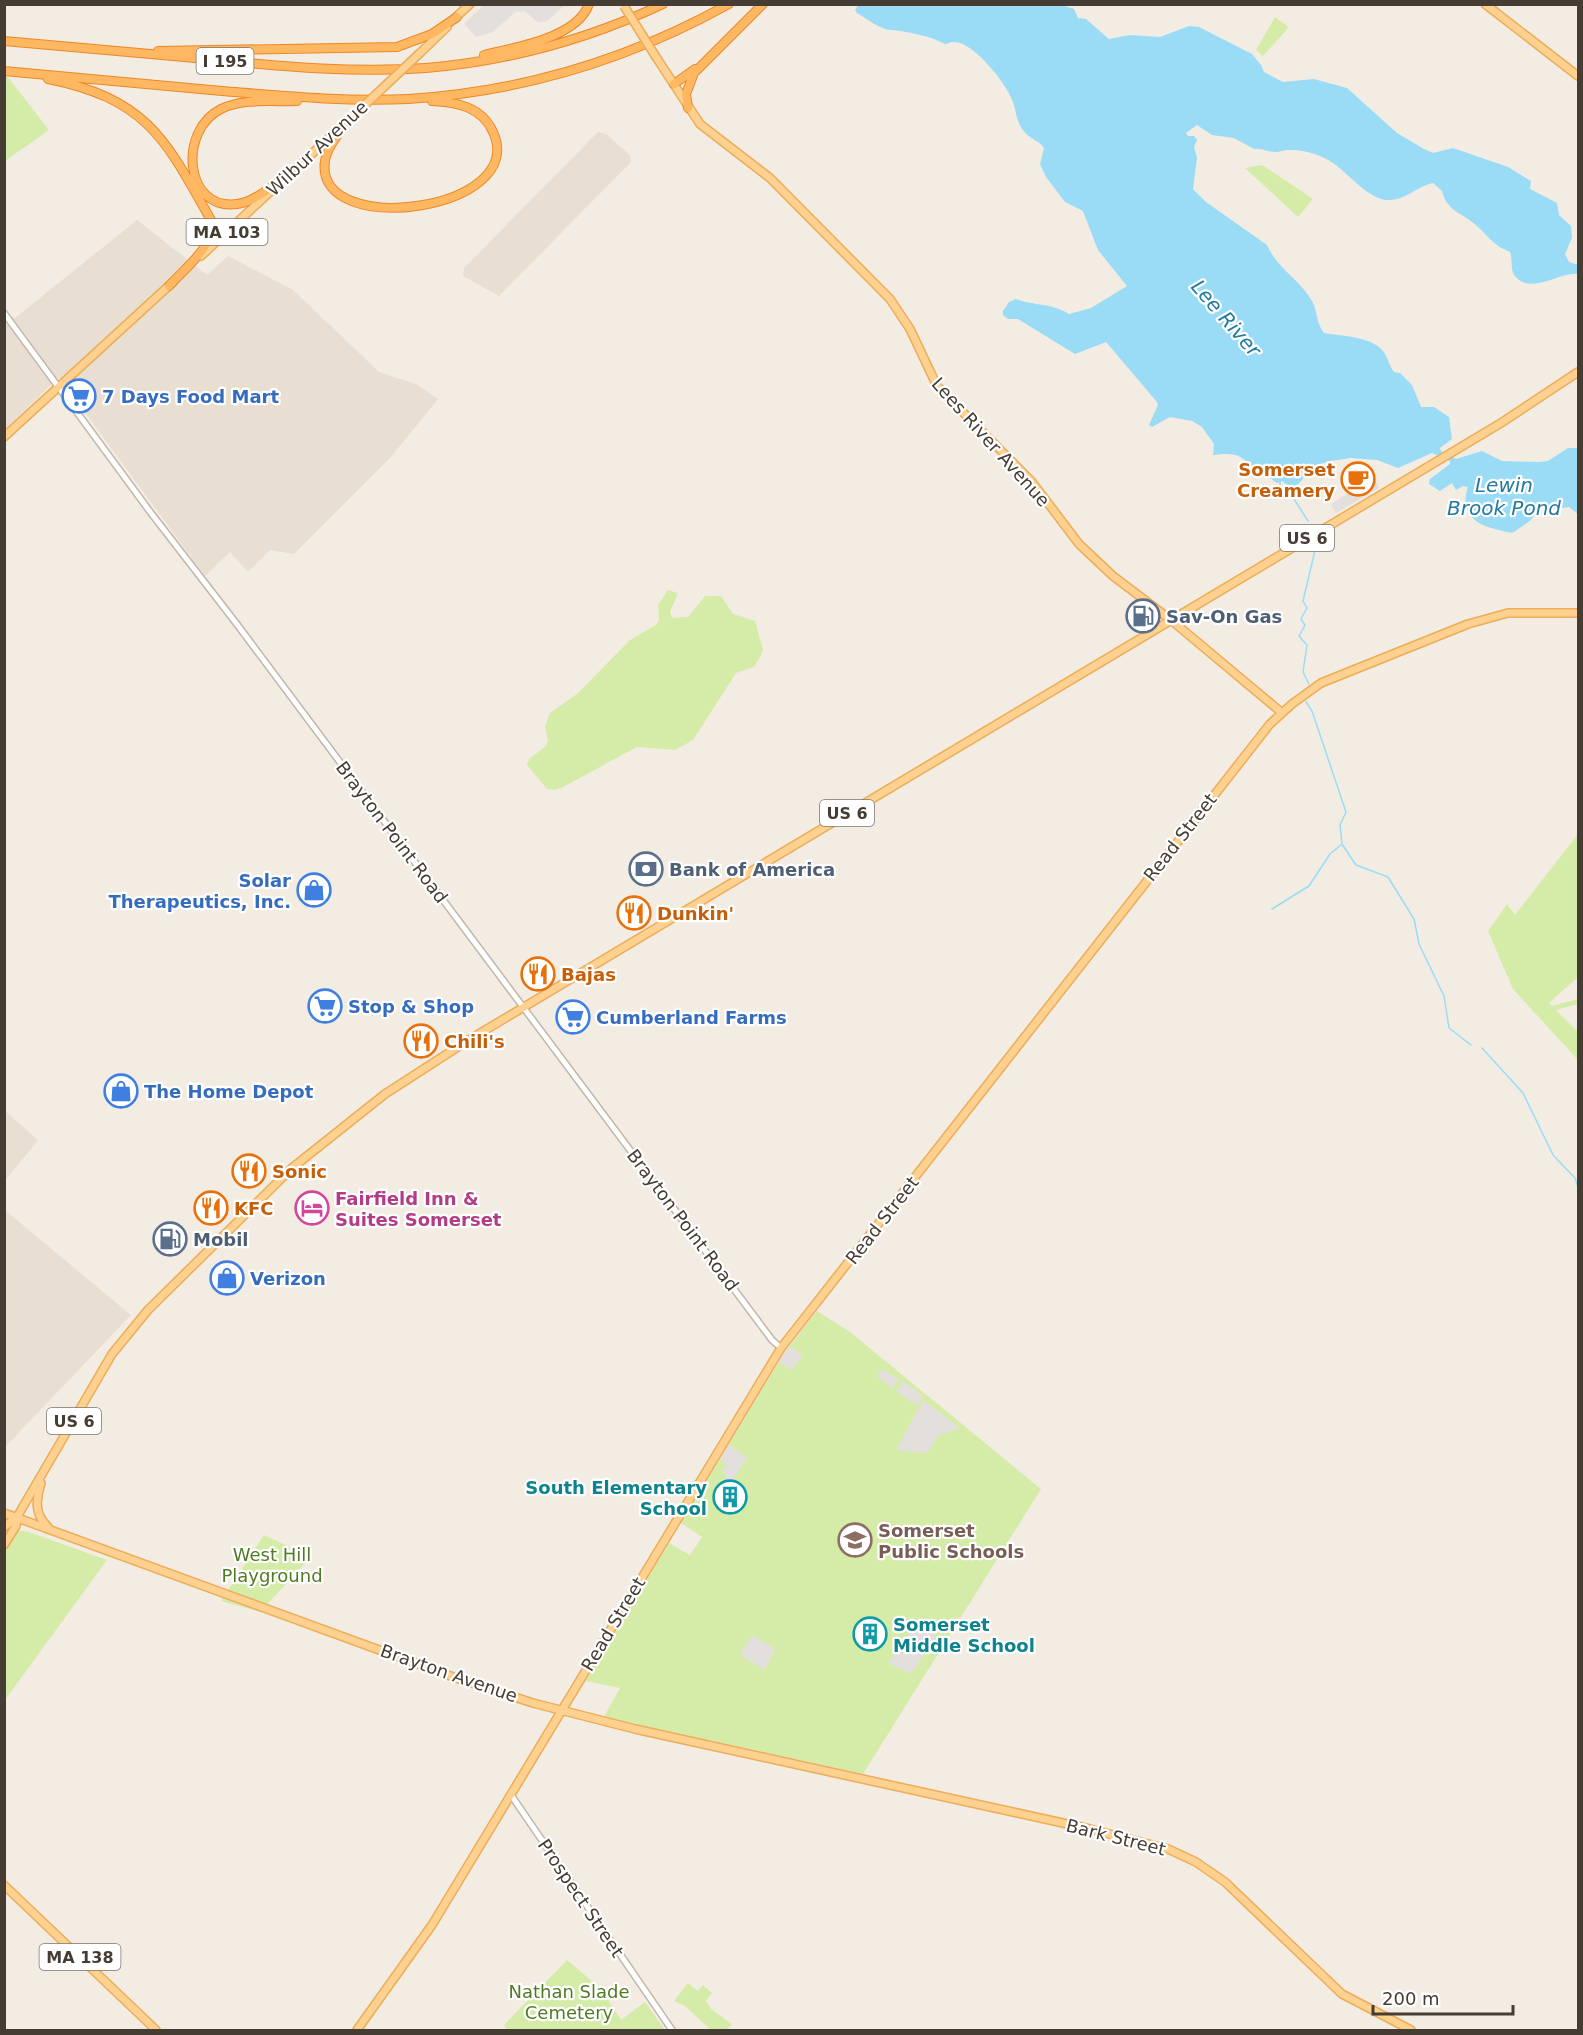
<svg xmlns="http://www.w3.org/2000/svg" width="1583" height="2035" font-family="'DejaVu Sans',sans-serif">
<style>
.residential{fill:#e8ded1}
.green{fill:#d5eba8}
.parking{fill:#e3dfdc}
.water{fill:#9adcf5}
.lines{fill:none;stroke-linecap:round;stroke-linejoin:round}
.stream{stroke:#9adcf5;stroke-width:1.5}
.minor-casing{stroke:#c2b6a8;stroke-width:8}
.major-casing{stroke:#ecad58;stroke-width:10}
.highway-casing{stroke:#e98927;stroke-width:10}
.minor{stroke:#fff;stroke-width:5}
.major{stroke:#ffd190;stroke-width:7}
.highway{stroke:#ffb762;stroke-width:8}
.major-bridge-casing{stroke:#ecad58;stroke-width:10;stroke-linecap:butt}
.major-bridge{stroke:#ffd190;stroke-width:7}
.labels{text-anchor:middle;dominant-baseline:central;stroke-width:4.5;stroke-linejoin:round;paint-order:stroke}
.shield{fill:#fff;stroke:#7d7670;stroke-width:1.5}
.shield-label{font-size:16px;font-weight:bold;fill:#453c33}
.street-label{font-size:18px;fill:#453c33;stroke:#fff}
.shop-label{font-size:18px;font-weight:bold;fill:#366cbe;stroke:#fff;text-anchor:start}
.food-label{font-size:18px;font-weight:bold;fill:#c56008;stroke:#fff;text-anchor:start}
.service-label{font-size:18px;font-weight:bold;fill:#4e5e75;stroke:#fff;text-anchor:start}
.hotel-label{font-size:18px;font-weight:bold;fill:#b23c85;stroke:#fff;text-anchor:start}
.culture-label{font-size:18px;font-weight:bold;fill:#0d838f;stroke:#fff;text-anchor:end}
.education-label{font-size:18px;font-weight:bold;fill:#785e54;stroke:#fff;text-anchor:start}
.park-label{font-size:18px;fill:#4f7b22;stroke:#fff}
.water-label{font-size:20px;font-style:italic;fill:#227aa0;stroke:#fff}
</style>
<rect width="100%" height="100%" fill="#f3ece3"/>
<path class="residential" d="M598 132 606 134 630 155 631 162 499 296 463 276 464 268Z
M137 220 207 275 228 256 293 290 379 372 418 385 438 399 390 458 294 554 270 550 248 572 230 552 205 576 59 377 5 429V316L15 318Z
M5 1111 38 1140 5 1181Z
M5 1210 131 1315 5 1447Z"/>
<path class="green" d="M1275 17 1289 27 1263 56 1256 50Z
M4 72 49 130 5 161H4Z
M1262 165 1313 199 1298 217 1245 168Z
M668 590 678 593 670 612 672 618 688 617 705 596H721L733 614 755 621 763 650 760 657 754 667 736 673 693 740 675 750 637 747 563 787 555 790 547 789 527 765 529 759 546 746 548 740 545 726 550 713 577 694 630 640 656 625 659 620 658 605Z
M1578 834V977L1549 1003 1552 1006 1578 999V1004L1556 1010 1578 1032V1060L1513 989 1488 931 1507 904 1515 915Z
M817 1311 850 1332 1041 1489 863 1774 604 1717 620 1688 586 1681 669 1543 690 1555 702 1537 681 1523 785 1352Z
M5 1528 29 1532 107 1560 5 1700Z
M264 1535 311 1557 260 1612 221 1601Z
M567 1960 601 1989 621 2020 645 2002 665 2030H507L504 2025Z
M688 1983 698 1991 703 1985 712 1993 706 2001 712 2010 732 2024 726 2030H711L685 2006 674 2001Z"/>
<path class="parking" d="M485 4H565V5L547 21 538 22 524 11 515 12 493 32 476 37 464 24Z
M1374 478 1379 488 1336 513 1331 505 1335 501Z
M790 1346 803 1356 791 1370 778 1362Z
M883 1369 899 1380 892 1388 877 1376Z
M903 1381 923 1396 916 1405 896 1391Z
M923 1400 960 1428 938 1436 927 1453 896 1450Z
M728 1445 747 1457 732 1482 724 1478 726 1474 723 1472 727 1464 720 1460Z
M916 1622 936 1636 911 1674 888 1663Z
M752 1635 775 1649 765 1670 740 1655Z"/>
<path class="water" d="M859 4 1061 5 1074 9 1078 18 1086 19 1109 39 1130 35 1160 37 1189 26 1199 27 1252 54 1261 65 1264 72 1283 82 1314 79 1347 88 1397 133 1424 149 1433 153 1453 148 1508 167 1531 181 1530 189 1557 203 1559 215 1571 226 1572 238 1565 254 1569 262 1578 265V274C1561 271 1530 296 1515 276 1510 270 1513 260 1510 252 1494 246 1489 237 1477 226 1463 213 1447 212 1442 191L1433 183C1415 187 1406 201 1386 200 1367 198 1348 173 1333 163 1323 155 1302 149 1289 150 1284 150 1280 152 1275 152 1266 152 1263 148 1254 149L1234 138 1212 135 1197 125 1186 133 1188 136H1194L1197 140 1194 147 1197 158 1193 189 1206 202 1267 245C1276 267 1301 281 1312 301 1318 312 1316 323 1324 333 1340 336 1371 336 1383 351 1388 357 1389 366 1394 372L1400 373 1412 385 1421 407H1434L1449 417 1452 439 1440 448 1441 451 1456 459 1482 451 1502 461 1539 462 1548 461 1568 448H1578V514L1569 507 1552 509 1542 506 1531 520 1514 532C1507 534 1502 530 1495 529 1473 524 1460 511 1468 487L1463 486 1456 490 1452 483 1440 491 1429 484 1430 479 1450 464V461L1432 453 1398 468 1377 460 1351 458 1331 461 1314 466 1293 490 1282 481 1277 483 1267 476 1252 477V469C1242 452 1230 453 1213 455L1214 444 1202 427 1192 421 1170 417 1152 427 1149 425 1158 405 1157 402 1106 342 1075 354 1018 319H1008L1003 315V311L1009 302 1016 299C1035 306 1052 303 1069 314L1091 308 1127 286 1098 250 1083 211 1065 202 1046 177 1040 164 1044 148C1039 140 1029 139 1023 130 1015 119 1017 111 1012 100 1007 84 972 40 953 42 950 42 948 44 945 44 931 36 905 31 891 30 881 30 866 18 857 13L855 10Z"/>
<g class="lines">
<path class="stream" d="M1280 481V487L1294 499 1308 521
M1309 684 1303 672 1307 645 1299 636 1305 625 1301 619 1307 608 1303 601 1316 546
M1306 702 1312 711 1346 812 1340 825 1342 844 1356 865 1388 877 1414 919 1419 944 1444 996 1449 1028 1471 1045
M1272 909 1309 886 1330 854 1342 844
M1482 1048 1523 1093 1553 1155 1575 1178 1578 1187"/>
<defs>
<path id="minor" d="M4 313 151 513 236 623 772 1340 781 1348
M511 1795 672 2030"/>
<path id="major" d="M1485 4 1578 76
M454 19 470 4
M420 53 447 27
M656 57 700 124 770 178 890 299 910 329 937 386 1032 482 1079 544 1113 576 1171 620 1281 712
M282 181 340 128
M201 256 272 190
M4 437 173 282
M41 1483C36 1500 34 1514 48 1527
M4 1513 456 1678 533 1703 635 1729 1090 1829 1168 1849 1196 1862 1225 1882 1342 1994 1411 2030
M17 1517 112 1354 148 1310 292 1168 385 1094 467 1041 1501 423 1578 372
M4 1527 17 1517
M4 1545 16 1526 17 1517
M4 1885 156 2030
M357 2030 432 1925 781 1348 1270 724 1292 704 1321 683 1468 624 1508 613H1578"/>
<path id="highway" d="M4 41C76 48 147 54 218 60 287 67 356 73 426 68 508 61 589 39 663 4
M158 51 397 47 432 34 457 17
M484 55C516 47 577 38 589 4
M4 71C77 78 150 84 222 91 284 96 346 102 408 99 521 92 630 59 729 4
M48 79C148 99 166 140 212 222 213 248 185 268 169 286
M674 84 695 69
M688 108 686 94 694 73 763 4
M347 121C339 134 327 147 325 161 313 240 530 211 493 132 482 107 457 102 432 101
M285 178C270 187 254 202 237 204 184 211 178 130 221 109 243 98 273 102 297 101"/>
</defs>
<use href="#minor" class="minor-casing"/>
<use href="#major" class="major-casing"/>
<use href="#highway" class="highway-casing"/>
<use href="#minor" class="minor"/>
<use href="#major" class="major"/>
<use href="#highway" class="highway"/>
<defs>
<path id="major-bridge" d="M624 6 656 57
M353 116 420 53"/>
</defs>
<use href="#major-bridge" class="major-bridge-casing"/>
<use href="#major-bridge" class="major-bridge"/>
</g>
<defs>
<symbol id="supermarket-ring" viewBox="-11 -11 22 22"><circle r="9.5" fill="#fff" stroke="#3f7fe0" stroke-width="1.5"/><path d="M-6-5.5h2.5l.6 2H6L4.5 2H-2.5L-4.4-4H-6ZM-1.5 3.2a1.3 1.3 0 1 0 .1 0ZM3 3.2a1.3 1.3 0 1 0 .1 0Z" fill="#3f7fe0"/></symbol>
<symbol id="cafe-ring" viewBox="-11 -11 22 22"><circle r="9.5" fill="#fff" stroke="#e8710a" stroke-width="1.5"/><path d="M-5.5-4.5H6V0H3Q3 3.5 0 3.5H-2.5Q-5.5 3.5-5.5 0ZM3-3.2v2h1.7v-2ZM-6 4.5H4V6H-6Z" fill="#e8710a"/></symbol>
<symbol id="fuel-ring" viewBox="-11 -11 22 22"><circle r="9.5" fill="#fff" stroke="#5c6f8a" stroke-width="1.5"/><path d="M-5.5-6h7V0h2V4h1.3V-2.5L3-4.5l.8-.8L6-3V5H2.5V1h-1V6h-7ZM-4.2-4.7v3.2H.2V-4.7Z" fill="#5c6f8a"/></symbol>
<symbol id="bank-ring" viewBox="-11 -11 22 22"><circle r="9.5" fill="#fff" stroke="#5c6f8a" stroke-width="1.5"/><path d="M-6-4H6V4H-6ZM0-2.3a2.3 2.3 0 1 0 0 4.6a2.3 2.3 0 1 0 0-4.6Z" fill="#5c6f8a"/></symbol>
<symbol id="shop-ring" viewBox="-11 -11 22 22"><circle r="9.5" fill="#fff" stroke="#3f7fe0" stroke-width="1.5"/><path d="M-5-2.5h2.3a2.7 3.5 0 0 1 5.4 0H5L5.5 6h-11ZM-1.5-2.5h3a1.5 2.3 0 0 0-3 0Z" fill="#3f7fe0"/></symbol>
<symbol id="restaurant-ring" viewBox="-11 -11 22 22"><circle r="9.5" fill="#fff" stroke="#e8710a" stroke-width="1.5"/><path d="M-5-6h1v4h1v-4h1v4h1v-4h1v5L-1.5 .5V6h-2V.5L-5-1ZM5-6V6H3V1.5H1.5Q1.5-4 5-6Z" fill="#e8710a"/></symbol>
<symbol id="hotel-ring" viewBox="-11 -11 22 22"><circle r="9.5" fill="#fff" stroke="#d1479c" stroke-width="1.5"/><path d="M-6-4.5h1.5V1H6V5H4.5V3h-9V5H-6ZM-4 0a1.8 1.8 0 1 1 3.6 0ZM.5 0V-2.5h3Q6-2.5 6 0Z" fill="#d1479c"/></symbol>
<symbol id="building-ring" viewBox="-11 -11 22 22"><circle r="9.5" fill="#fff" stroke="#0f9aa8" stroke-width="1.5"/><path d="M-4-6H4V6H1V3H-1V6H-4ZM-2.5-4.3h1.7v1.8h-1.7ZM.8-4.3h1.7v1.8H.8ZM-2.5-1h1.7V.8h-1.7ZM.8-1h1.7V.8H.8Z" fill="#0f9aa8"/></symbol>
<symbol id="school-ring" viewBox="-11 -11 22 22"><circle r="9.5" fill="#fff" stroke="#8d6e63" stroke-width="1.5"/><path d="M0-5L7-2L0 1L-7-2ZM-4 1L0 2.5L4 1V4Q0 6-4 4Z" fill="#8d6e63"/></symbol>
</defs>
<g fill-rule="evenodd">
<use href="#supermarket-ring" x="60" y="377" width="38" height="38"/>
<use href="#cafe-ring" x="1339" y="460" width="38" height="38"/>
<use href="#fuel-ring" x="1124" y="597" width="38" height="38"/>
<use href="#bank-ring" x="627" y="850" width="38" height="38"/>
<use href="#shop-ring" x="295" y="871" width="38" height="38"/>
<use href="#restaurant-ring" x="615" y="894" width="38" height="38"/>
<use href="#restaurant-ring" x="519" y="955" width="38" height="38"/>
<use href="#supermarket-ring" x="306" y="987" width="38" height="38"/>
<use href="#supermarket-ring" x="554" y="998" width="38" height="38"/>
<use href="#restaurant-ring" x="402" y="1022" width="38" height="38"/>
<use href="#shop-ring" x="102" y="1072" width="38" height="38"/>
<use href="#restaurant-ring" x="230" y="1152" width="38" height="38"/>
<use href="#restaurant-ring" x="192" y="1189" width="38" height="38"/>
<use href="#hotel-ring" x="293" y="1189" width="38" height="38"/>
<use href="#fuel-ring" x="151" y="1220" width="38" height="38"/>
<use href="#shop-ring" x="208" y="1259" width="38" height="38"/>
<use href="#building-ring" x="711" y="1478" width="38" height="38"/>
<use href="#school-ring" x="836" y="1521" width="38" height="38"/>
<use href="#building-ring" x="851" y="1615" width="38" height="38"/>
</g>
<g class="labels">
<g class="shield">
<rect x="196.5" y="48" width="57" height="26" rx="4.5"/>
<rect x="186.5" y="219" width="81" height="26" rx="4.5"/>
<rect x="1280" y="525" width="54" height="26" rx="4.5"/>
<rect x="820" y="800" width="54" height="26" rx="4.5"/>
<rect x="47" y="1408" width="54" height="26" rx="4.5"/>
<rect x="39.5" y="1944" width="81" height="26" rx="4.5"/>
</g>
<g class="shield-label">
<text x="225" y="61">I 195</text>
<text x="227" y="232">MA 103</text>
<text x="1307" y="538">US 6</text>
<text x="847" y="813">US 6</text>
<text x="74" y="1421">US 6</text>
<text x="80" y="1957">MA 138</text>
</g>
<g class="street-label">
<text transform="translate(317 148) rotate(-43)">Wilbur Avenue</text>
<text transform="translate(991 442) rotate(48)">Lees River Avenue</text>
<text transform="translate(392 832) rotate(53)">Brayton Point Road</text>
<text transform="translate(1180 837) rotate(-52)">Read Street</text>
<text transform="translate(683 1220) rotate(53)">Brayton Point Road</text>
<text transform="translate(882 1220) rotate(-52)">Read Street</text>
<text transform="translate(613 1624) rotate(-59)">Read Street</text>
<text transform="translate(449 1673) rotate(19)">Brayton Avenue</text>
<text transform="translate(1116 1837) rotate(14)">Bark Street</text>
<text transform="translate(581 1898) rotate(56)">Prospect Street</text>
</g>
<g class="shop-label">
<text x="102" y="396">7 Days Food Mart</text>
<text x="291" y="880" text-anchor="end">Solar<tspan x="291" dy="21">Therapeutics, Inc.</tspan></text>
<text x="348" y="1006">Stop &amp; Shop</text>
<text x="596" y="1017">Cumberland Farms</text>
<text x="144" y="1091">The Home Depot</text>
<text x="250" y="1278">Verizon</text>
</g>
<g class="food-label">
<text x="1335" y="469" text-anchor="end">Somerset<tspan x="1335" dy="21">Creamery</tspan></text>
<text x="657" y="913">Dunkin'</text>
<text x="561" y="974">Bajas</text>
<text x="444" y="1041">Chili's</text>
<text x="272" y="1171">Sonic</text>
<text x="234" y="1208">KFC</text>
</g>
<g class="service-label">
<text x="1166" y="616">Sav-On Gas</text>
<text x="669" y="869">Bank of America</text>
<text x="193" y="1239">Mobil</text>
</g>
<g class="hotel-label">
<text x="335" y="1198">Fairfield Inn &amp;<tspan x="335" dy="21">Suites Somerset</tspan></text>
</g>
<g class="culture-label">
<text x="707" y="1487">South Elementary<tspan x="707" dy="21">School</tspan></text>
<text x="893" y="1624" text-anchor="start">Somerset<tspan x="893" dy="21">Middle School</tspan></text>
</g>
<g class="education-label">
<text x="878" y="1530">Somerset<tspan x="878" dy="21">Public Schools</tspan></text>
</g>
<g class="park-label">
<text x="272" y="1554">West Hill<tspan x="272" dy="21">Playground</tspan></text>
<text x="569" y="1991">Nathan Slade<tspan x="569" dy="21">Cemetery</tspan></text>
</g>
<g class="water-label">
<text transform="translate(1226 318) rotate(49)">Lee River</text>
<text x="1504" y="485">Lewin<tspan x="1504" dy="23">Brook Pond</tspan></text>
</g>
</g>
<rect width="1583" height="2035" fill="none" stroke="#453c33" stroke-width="12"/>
<path d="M1373 2005v9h140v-9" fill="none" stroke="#453c33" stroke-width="3"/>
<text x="1382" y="2005" font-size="18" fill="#453c33" stroke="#ffffff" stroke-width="4.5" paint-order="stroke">200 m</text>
</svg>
